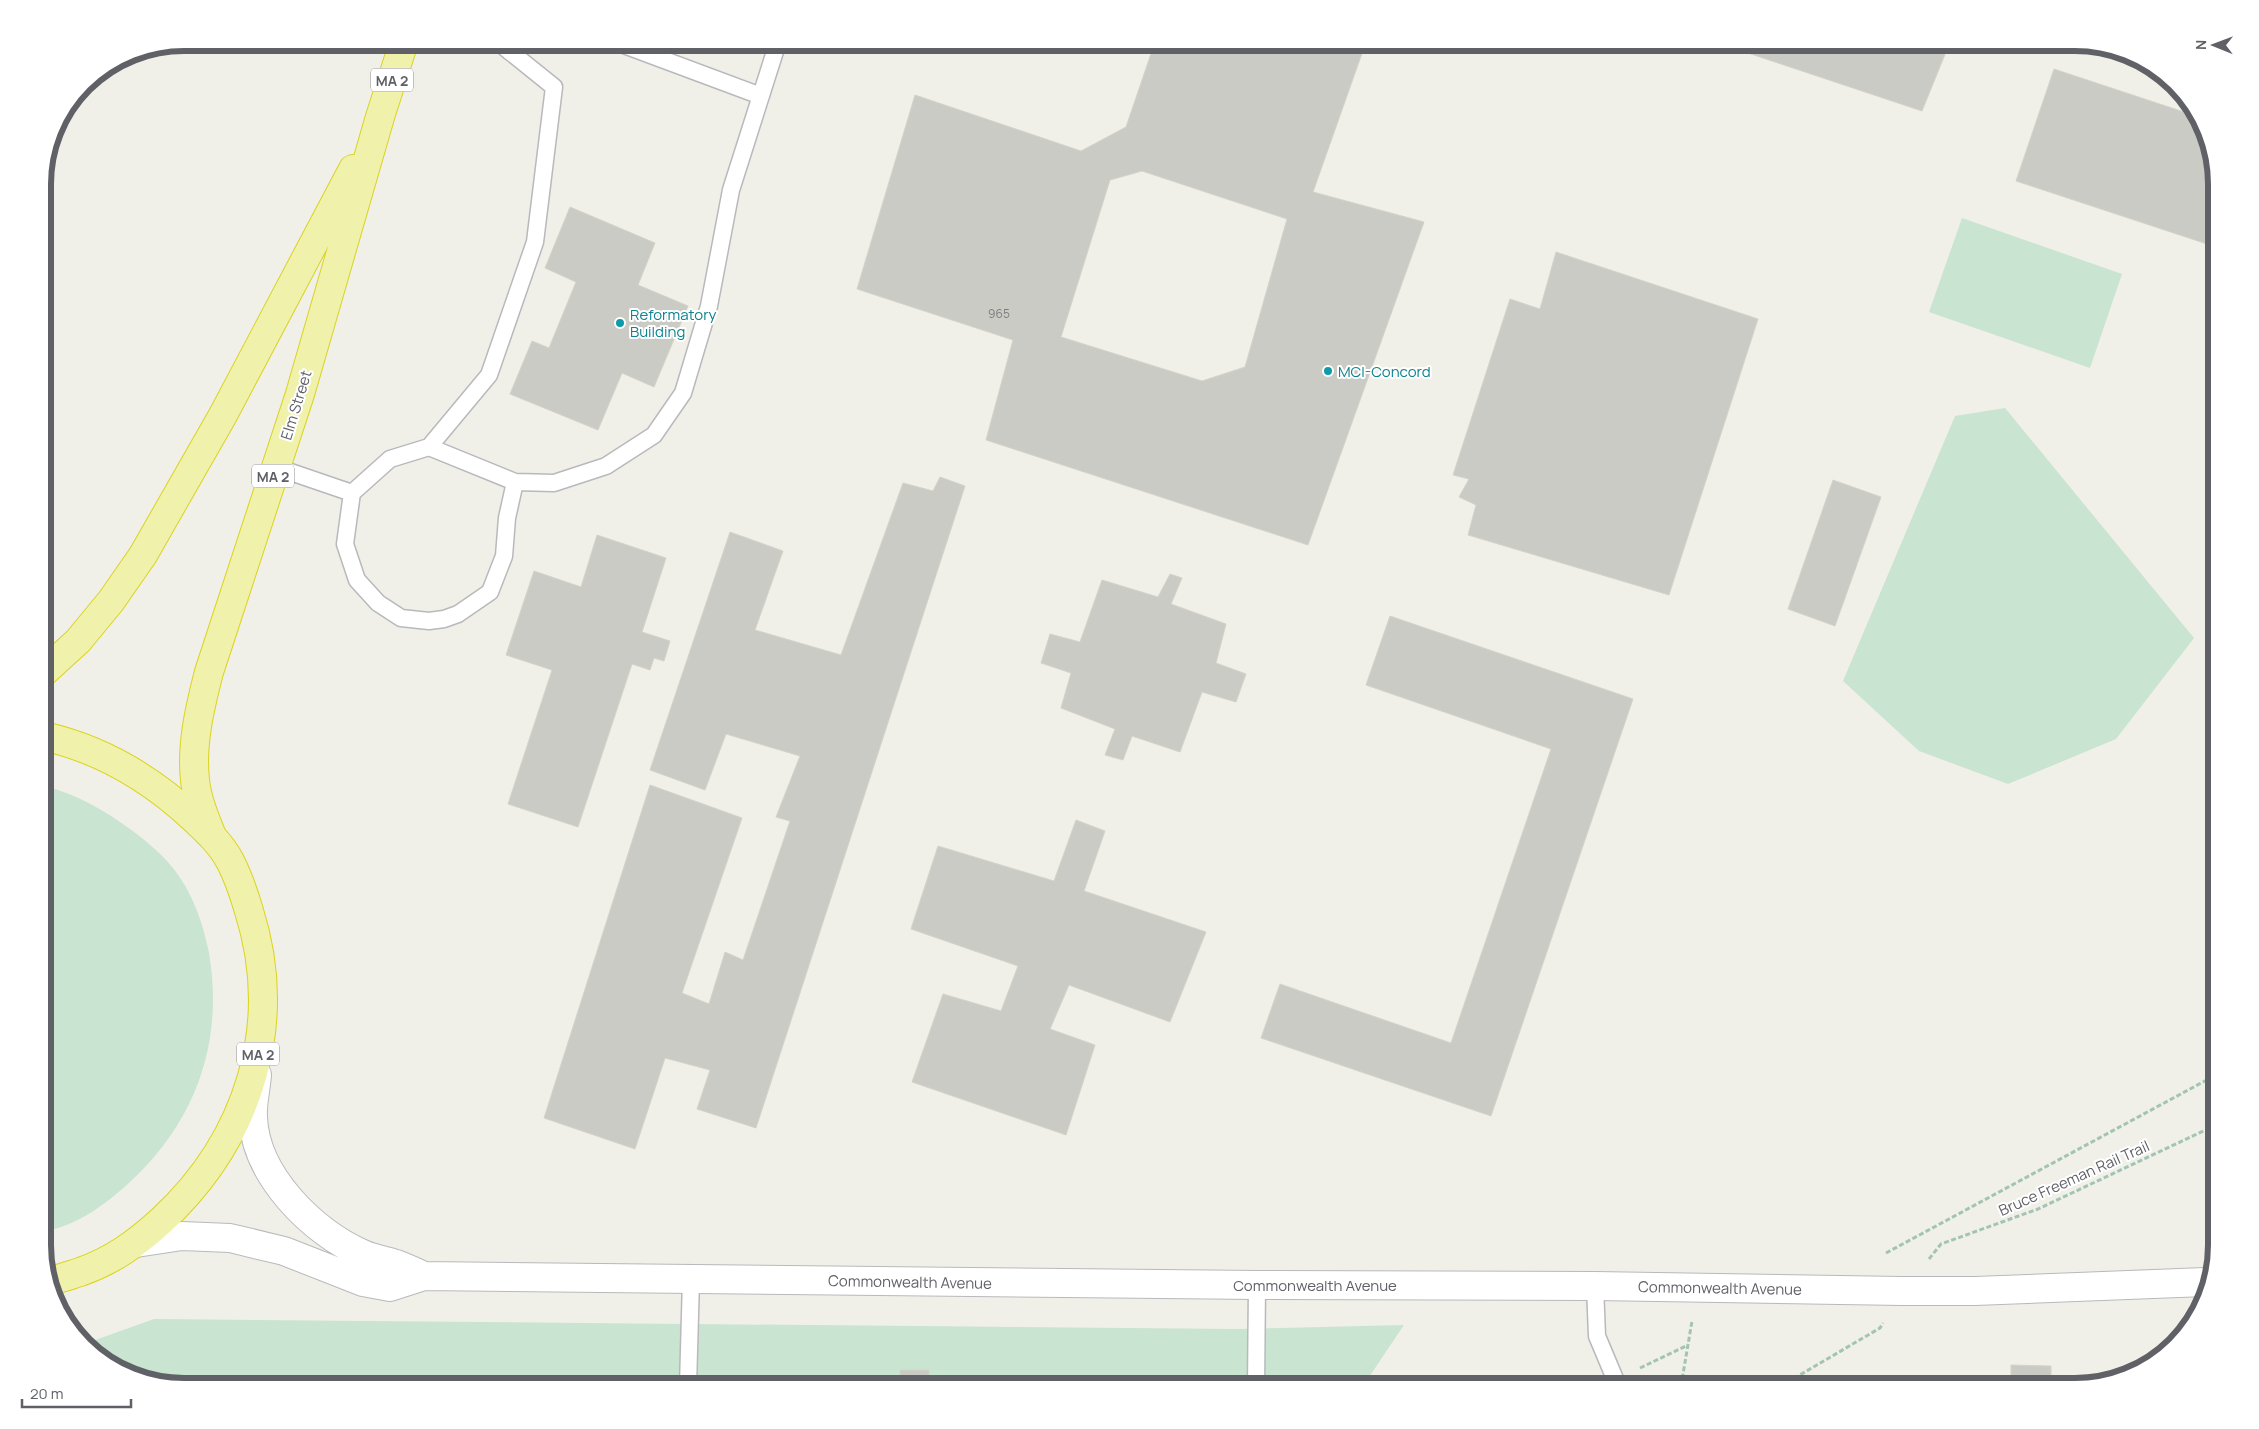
<svg xmlns="http://www.w3.org/2000/svg" width="2259" height="1429" font-family="Manrope,sans-serif">
<style>
.green{fill:#c9e4d0}
.building{fill:#cbcbc5;stroke:#d4d3c8;fill-rule:evenodd}
.lines{fill:none;stroke-linecap:round;stroke-linejoin:round}
.service-casing{stroke:#b9b9bd;stroke-width:19}
.tertiary-casing{stroke:#b9b9bd;stroke-width:30}
.trunk-casing{stroke:#dbd21e;stroke-width:30}
.path{stroke:#a3c4b5;stroke-width:3;stroke-dasharray:5 2.5;stroke-linecap:butt}
.service{stroke:#fff;stroke-width:16}
.tertiary{stroke:#fff;stroke-width:28}
.trunk{stroke:#f0f2ac;stroke-width:28}
.culture-dot{fill:#0f9aa8;stroke:#fff;stroke-width:2}
.labels{text-anchor:middle;dominant-baseline:central;stroke-width:4;stroke-linejoin:round;paint-order:stroke}
.number-label{font-size:12px;fill:#7b7c7e}
.shield{fill:#fff;stroke:#909095;stroke-width:1}
.shield-label{font-size:14px;font-weight:bold;fill:#606167}
.culture-label{font-size:15px;fill:#0d838f;stroke:#fff;text-anchor:start}
.street-label{font-size:15px;fill:#606167;stroke:#fff}
.rim{fill:none;stroke:#606167;stroke-width:6}
</style>
<rect width="100%" height="100%" fill="#f0f0e9"/>
<path class="green" d="M1962 218 2122 274 2090 368 1929 312Z
M2005 408 2194 638 2116 739 2008 784 1919 751 1843 681 1955 416Z
M43 786C75 793 104 810 130 829 145 840 161 853 172 867 192 891 203 923 209 953 224 1042 196 1121 130 1182 106 1204 76 1227 43 1231Z
M154 1319 1237 1329 1404 1325 1363 1386H184L106 1363 87 1343Z"/>
<path class="building" d="M1155 42H1366L1313 192 1424 222 1308 545 986 440 1013 340 857 289 915 95 1081 151 1126 127ZM1142 171 1287 219 1245 367 1202 381 1061 337 1110 180Z
M1715 42H1950L1922 111Z
M2054 69 2199 117 2216 184V247L2016 181Z
M570 207 655 243 638 285 688 306 654 387 622 373 598 430 510 394 532 341 549 348 576 282 545 268Z
M1556 252 1758 319 1669 595 1468 535 1476 505 1459 497 1469 479 1453 475 1510 299 1540 309Z
M940 477 965 486 756 1128 697 1109 710 1070 665 1058 635 1149 544 1118 650 785 742 818 682 993 709 1004 725 952 743 960 790 821 776 817 800 756 726 734 705 790 650 770 730 532 783 551 755 630 841 655 903 483 933 491Z
M1833 480 1881 497 1835 626 1788 609Z
M597 535 666 558 642 632 670 641 664 661 654 658 650 670 632 664 578 827 508 804 552 670 506 655 534 571 581 587Z
M1170 574 1182 578 1171 604 1226 624 1216 663 1246 674 1236 702 1202 692 1180 752 1132 736 1123 760 1105 755 1115 729 1061 708 1071 673 1041 663 1050 634 1080 642 1102 580 1158 597Z
M1390 616 1633 699 1491 1116 1261 1038 1280 984 1451 1043 1551 749 1366 685Z
M1076 820 1105 831 1084 891 1206 932 1170 1022 1069 985 1050 1029 1095 1045 1066 1135 912 1082 943 994 1001 1011 1018 966 911 929 938 846 1054 881Z
M2011 1365 2051 1366V1384H2061V1386H1997V1380H2011Z
M900 1370H929V1386H900Z"/>
<g class="lines">
<defs>
<path id="service" d="M616 42 761 96
M510 52 531 42
M429 447 489 375 535 242 554 87 498 42
M276 467 352 493 390 459 429 447 515 482 554 483 606 466 654 435 683 393 709 306 731 190 778 42
M352 493 345 544 357 580 378 603 401 618 429 621 444 619 458 614 490 592 504 556 507 518 515 482
M1595 1286 1597 1336 1618 1386
M688 1386 691 1279
M1256 1386 1257 1285"/>
<path id="tertiary" d="M257 1075C256 1089 252 1104 253 1117 255 1175 312 1232 363 1254 373 1259 385 1260 396 1264 405 1267 415 1272 424 1276
M136 1243 182 1236 230 1238 284 1251 363 1282 390 1287 424 1276 1257 1285 1595 1286 1902 1291H1975L2205 1282"/>
<path id="trunk" d="M43 673 78 641 111 601 143 555 223 415 353 169
M43 736C101 749 150 778 193 818 207 831 221 844 230 861 238 876 244 894 249 911 285 1025 249 1139 162 1220 137 1243 112 1261 80 1272 70 1275 61 1279 51 1280
M212 836C205 818 197 800 195 780 191 744 200 707 209 672L300 394 380 117 404 42"/>
</defs>
<use href="#service" class="service-casing"/>
<use href="#tertiary" class="tertiary-casing"/>
<use href="#trunk" class="trunk-casing"/>
<path class="path" d="M1886 1253 2216 1075
M1929 1259 1941 1244 2038 1209 2216 1125
M1640 1368 1688 1345
M1681 1386 1692 1321
M1781 1386 1880 1328 1883 1323"/>
<use href="#service" class="service"/>
<use href="#tertiary" class="tertiary"/>
<use href="#trunk" class="trunk"/>
</g>
<g class="culture-dot">
<circle cx="620" cy="323" r="5"/>
<circle cx="1328" cy="371" r="5"/>
</g>
<g class="labels">
<g class="number-label">
<text x="999" y="313">965</text>
</g>
<g class="shield">
<rect x="371" y="68.5" width="42" height="23" rx="4"/>
<rect x="252" y="464.5" width="42" height="23" rx="4"/>
<rect x="237" y="1042.5" width="42" height="23" rx="4"/>
</g>
<g class="shield-label">
<text x="392" y="80">MA 2</text>
<text x="273" y="476">MA 2</text>
<text x="258" y="1054">MA 2</text>
</g>
<g class="culture-label">
<text x="630" y="314">Reformatory<tspan x="630" dy="17">Building</tspan></text>
<text x="1338" y="371">MCI-Concord</text>
</g>
<g class="street-label">
<text transform="translate(296 405) rotate(-73)">Elm Street</text>
<text transform="translate(2074 1178) rotate(-24)">Bruce Freeman Rail Trail</text>
<text transform="translate(910 1282) rotate(1)">Commonwealth Avenue</text>
<text x="1315" y="1285">Commonwealth Avenue</text>
<text transform="translate(1720 1288) rotate(1)">Commonwealth Avenue</text>
</g>
</g>
<path d="M0 0H2259V1429H0ZM184 51H2075A133 133 0 0 1 2208 184V1245A133 133 0 0 1 2075 1378H184A133 133 0 0 1 51 1245V184A133 133 0 0 1 184 51Z" fill="#fff" fill-rule="evenodd"/>
<path class="rim" d="M184 51H2075A133 133 0 0 1 2208 184V1245A133 133 0 0 1 2075 1378H184A133 133 0 0 1 51 1245V184A133 133 0 0 1 184 51Z"/>
<g transform="translate(2214 45) rotate(271)" stroke="#ffffff" stroke-width="4" paint-order="stroke">
<path d="M0-4L9 19L0 12L-9 19Z" fill="#606167"/>
<text y="-8" font-size="14" font-weight="bold" text-anchor="middle" fill="#606167">N</text>
</g>
<path d="M22 1399v8h109v-8" fill="none" stroke="#606167" stroke-width="2.5"/>
<text x="30" y="1399" font-size="15" fill="#606167" stroke="#ffffff" stroke-width="4" paint-order="stroke">20 m</text>
</svg>
